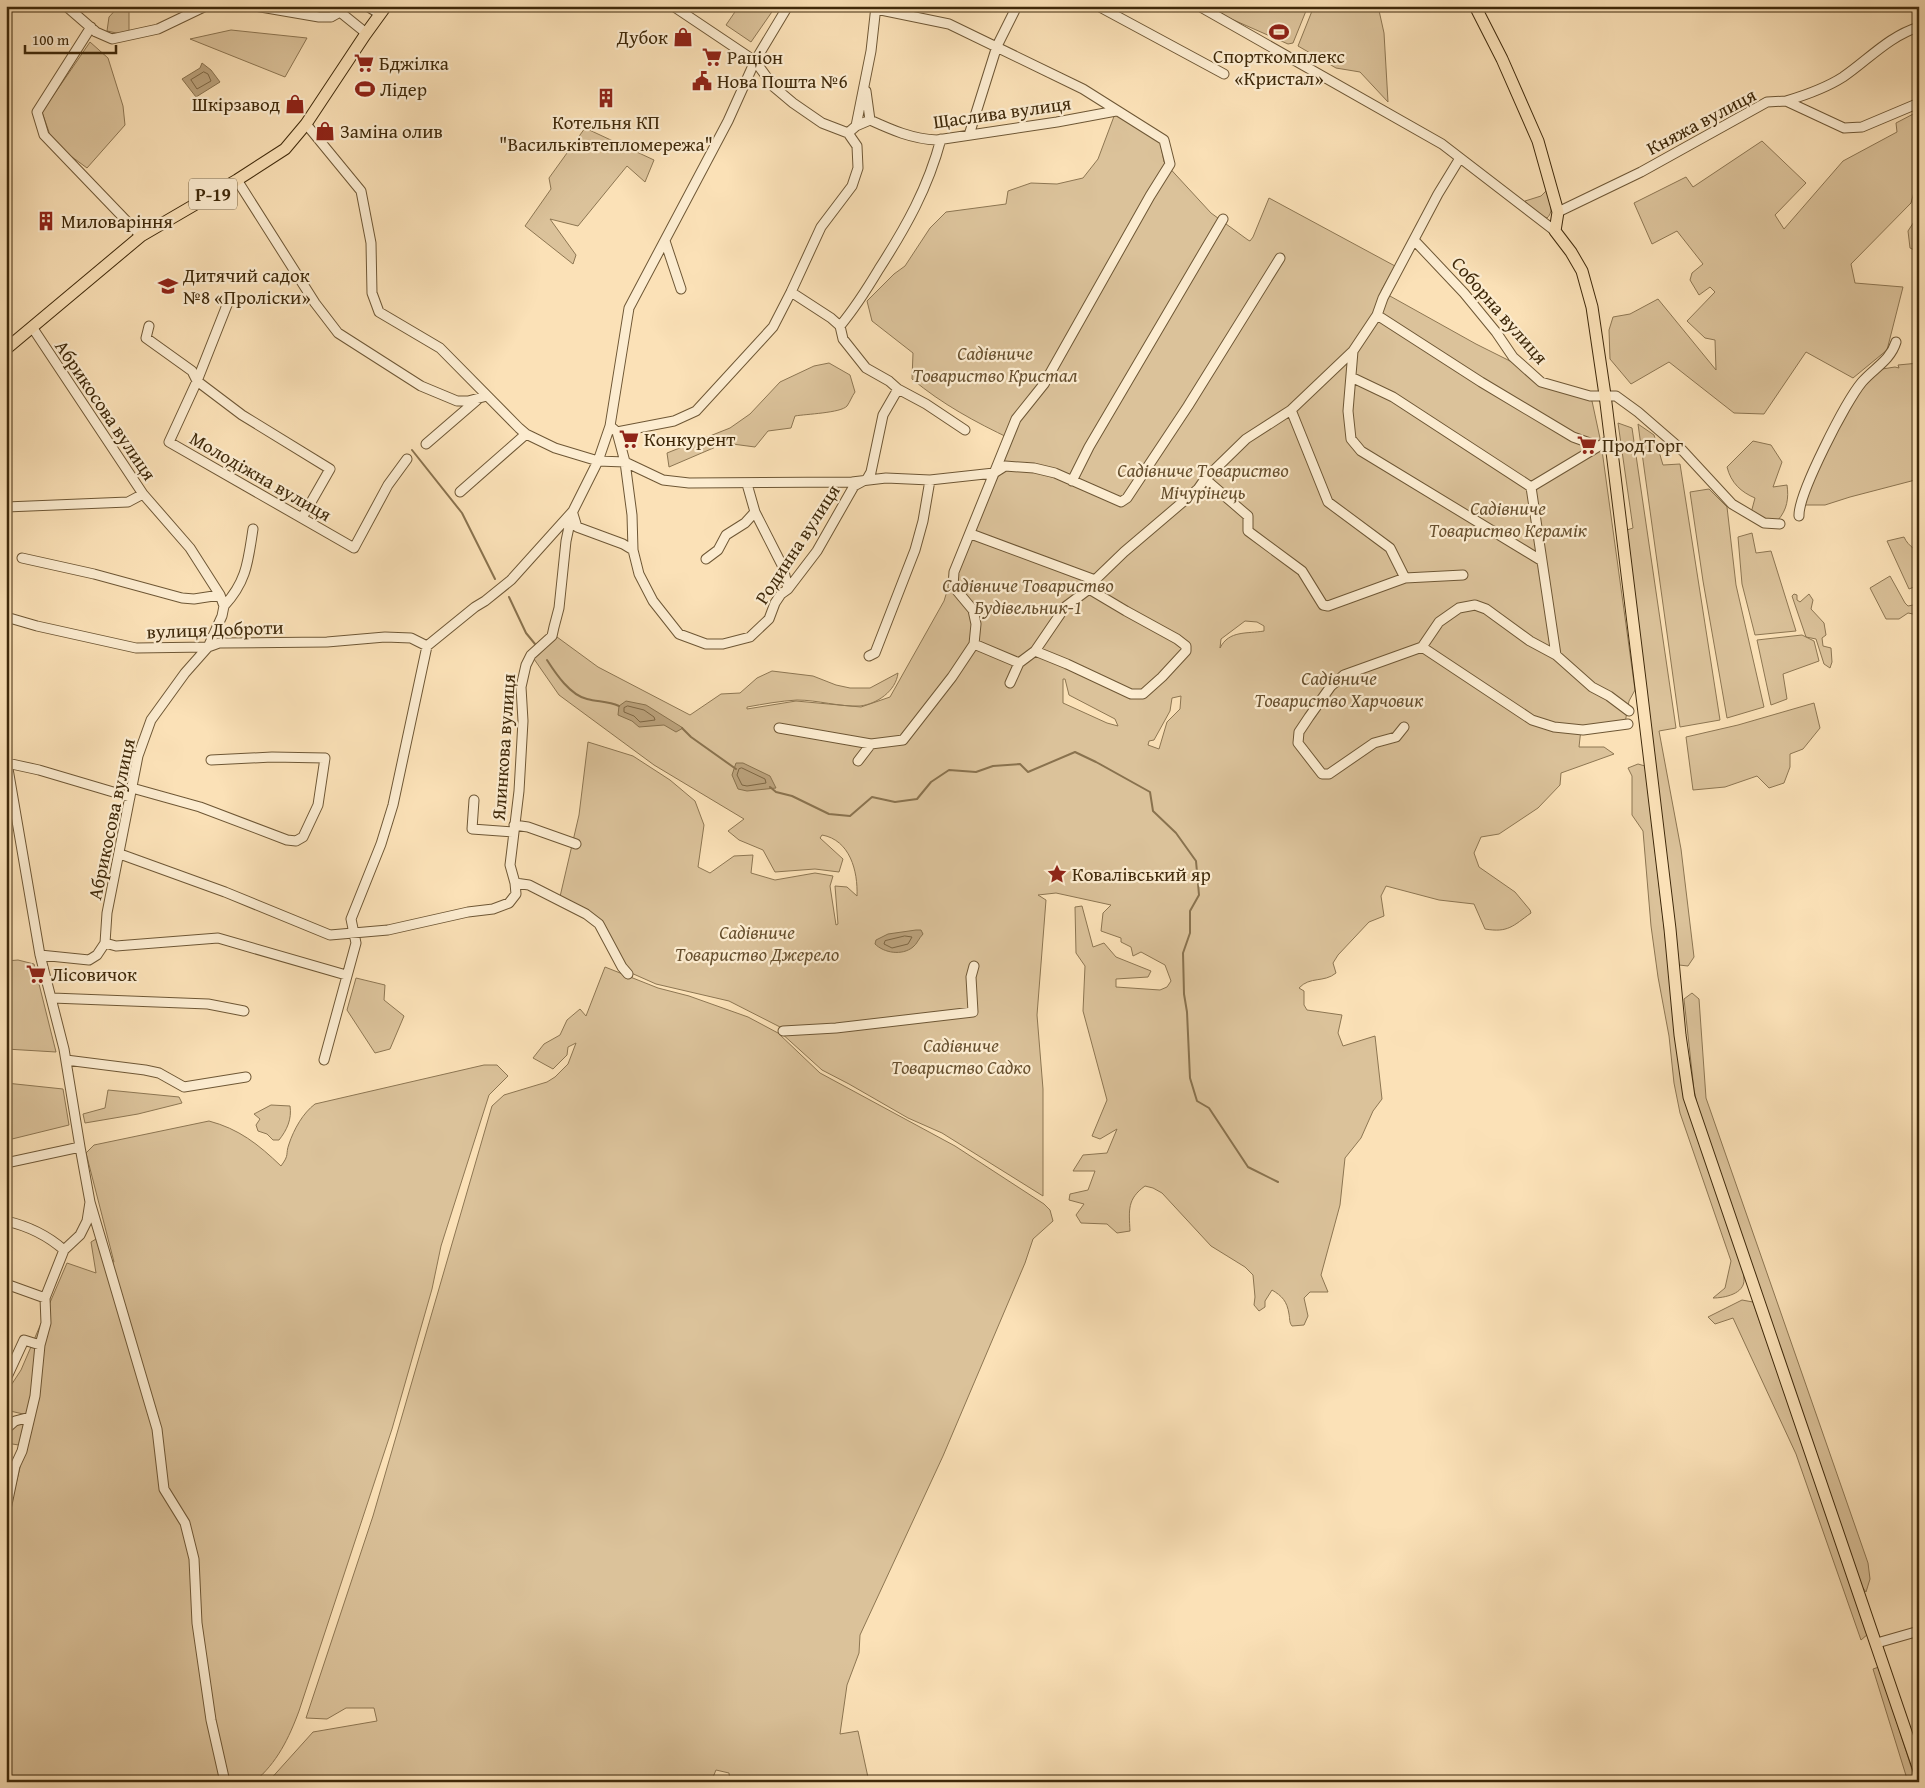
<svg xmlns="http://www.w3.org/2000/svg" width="1925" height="1788" font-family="'Gentium Book Plus',serif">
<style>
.green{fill:#dbc29a;stroke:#8d7652;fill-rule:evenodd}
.water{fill:#bba27c;stroke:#89724e}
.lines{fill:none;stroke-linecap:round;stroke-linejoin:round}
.shore{stroke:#7d6643;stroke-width:1}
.stream{stroke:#89724e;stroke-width:2}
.minor-casing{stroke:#6e5735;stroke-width:11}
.major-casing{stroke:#3f290a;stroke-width:13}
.minor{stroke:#fcecd0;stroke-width:9}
.major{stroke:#fbe1b7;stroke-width:11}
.labels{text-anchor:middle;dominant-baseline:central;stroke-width:4.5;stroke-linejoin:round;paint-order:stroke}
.shield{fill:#fcecd0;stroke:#786445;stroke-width:1}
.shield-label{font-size:18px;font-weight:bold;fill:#3f290a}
.poi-label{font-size:19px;fill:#3f290a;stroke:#fcecd0;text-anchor:start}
.street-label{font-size:19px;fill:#3f290a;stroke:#fcecd0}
.park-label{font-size:19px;font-style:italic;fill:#664f2e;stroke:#fcecd0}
</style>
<rect width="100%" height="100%" fill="#fbe1b7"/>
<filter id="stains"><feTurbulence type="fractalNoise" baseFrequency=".004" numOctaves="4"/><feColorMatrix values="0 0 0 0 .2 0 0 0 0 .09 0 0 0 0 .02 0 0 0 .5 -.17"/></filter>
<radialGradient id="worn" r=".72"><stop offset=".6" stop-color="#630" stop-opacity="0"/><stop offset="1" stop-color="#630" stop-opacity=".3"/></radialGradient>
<path class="green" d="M119 6H132L129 12V31L121 34 107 31 109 17Z
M739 6H776L751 42 726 25Z
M1210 6H1308L1293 43 1288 44 1229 18Z
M1314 6H1378L1384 33 1388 102 1360 72 1336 68 1298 46Z
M231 30 307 38 285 77 190 39Z
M90 42 108 58 123 106 125 125 87 168 68 154 50 135 42 112Z
M1116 111 1160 141 1164 162 1211 213 1248 240 1250 241 1253 237 1269 198 1395 266 1381 291 1476 344 1514 363 1538 383 1592 401 1601 443 1635 690 1629 701 1625 723 1581 729 1579 747H1604L1614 754 1561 773 1560 785 1538 808 1499 834 1481 837 1474 853 1479 867 1515 892 1530 910 1531 913C1513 926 1508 933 1485 929L1474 904 1439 900 1386 886 1381 896 1384 916 1369 922 1338 955 1333 963 1336 973C1324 983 1310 976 1299 988L1304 991V1005L1307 1010 1342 1015 1338 1033 1343 1046 1375 1036 1382 1099 1373 1111 1361 1138 1345 1158 1340 1205 1321 1275 1328 1292H1310L1304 1298 1308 1316 1304 1325 1292 1326C1289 1322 1290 1319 1289 1314 1287 1301 1282 1296 1272 1290L1265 1301V1307L1259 1311 1254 1305 1255 1297 1253 1275 1245 1267 1211 1246 1162 1193 1153 1188 1145 1186C1127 1199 1129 1210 1130 1231L1117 1233 1107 1224 1081 1223 1076 1215 1084 1204 1069 1200 1070 1194 1088 1190 1095 1171H1073L1083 1155 1107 1153 1117 1129 1100 1139 1092 1136 1107 1100 1083 1011 1085 966 1076 953 1075 907 1082 906 1093 947 1104 943 1116 957 1151 971 1148 977 1116 979V987L1160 990 1167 987 1171 981 1165 965 1141 952 1133 956 1131 947 1121 942V938L1101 931 1103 913 1111 905 1056 893 1038 895 1046 900 1037 1015 1043 1089V1196L942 1133 908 1118 849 1084 822 1070 780 1032 782 1028 729 1001 656 984 629 972 600 924 559 901 579 815 588 742 633 756 670 780 695 801 704 825 698 867 710 873 734 856 753 855 751 873 775 880 815 873 833 876 830 886 836 925 838 924 835 886 847 887 857 896C858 871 850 840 822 835L820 838 843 859 839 872 815 869 775 872 763 850 739 840 728 831 744 819 654 765 559 695 534 659 557 637 598 667 690 715 721 694 740 693 757 678 772 671 813 676 836 685 850 688H870L898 673C896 691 877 704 860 706 839 707 818 700 797 700 780 701 764 704 747 707V709L796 701 861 707 890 697 944 601 952 575 985 502 1002 469 1004 457 1006 455 1011 439C975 422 942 404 912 379L913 353 872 321 867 301 894 274 905 266 930 228 946 212 1006 204 1008 191 1031 183 1057 184 1083 178 1098 159ZM1245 621 1257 622 1264 626V631C1247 634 1229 630 1220 648L1221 639ZM1063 679H1065L1069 695 1115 719 1118 726 1107 723 1063 703ZM1181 696 1180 709 1167 722 1159 749 1148 745 1149 741 1154 740 1170 711 1172 698Z
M1919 111V174L1911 203 1851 264 1855 283 1903 287 1887 350 1853 378 1806 352 1764 414 1734 413 1669 362 1631 384 1610 359 1609 330 1613 317 1630 314 1658 299 1716 370 1715 340 1705 338 1687 321 1715 292 1710 287 1699 295 1690 280 1692 273 1703 264 1677 231 1652 244 1634 203 1686 177 1693 187 1762 141 1806 183 1775 215 1784 229 1843 161 1897 132 1896 123Z
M585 128 654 160 645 182 627 166 578 226 550 219 576 255 573 264 525 226 551 189 549 178Z
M1547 190C1549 199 1555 211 1547 218L1538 214 1525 201 1541 196Z
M1919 214V252L1910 248 1908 231Z
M829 363 850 375 855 392C852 396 850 402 847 406 841 413 806 414 795 416L791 428 768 431 755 447 725 443 669 467 667 453 730 428 750 414 780 382 814 366Z
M1919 363V479L1850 497 1825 505H1802L1826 448 1864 383 1882 369 1895 367 1899 368 1898 365Z
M1618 423 1632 428 1676 728 1659 731 1681 849 1694 957 1688 966 1679 965 1627 530 1633 528Z
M1638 424 1654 435 1663 465 1680 464 1720 720 1680 727Z
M1753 441 1771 445 1782 462 1773 487 1787 485C1789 498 1787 510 1778 520H1767L1751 513 1755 498C1741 492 1731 483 1727 467Z
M1709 489 1727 507 1736 585 1764 707 1727 718 1703 581 1690 492Z
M1752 533 1756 553 1771 551 1796 631 1755 635 1742 584 1738 537Z
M1904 537C1909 548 1917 548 1919 557L1915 560 1919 567V585L1909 589 1887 541Z
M1890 576 1905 603 1908 606 1913 605 1917 610 1913 614 1908 613 1899 619H1886L1870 588Z
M1794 594 1797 595V600L1800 602 1809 594 1813 600 1811 609 1824 623 1826 635 1822 638 1823 646 1831 648 1832 662 1830 668 1824 664 1816 639 1806 637 1792 596Z
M1802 635 1814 641 1819 661 1783 674 1787 699 1771 705 1757 640Z
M1814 703 1820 728 1803 749 1790 754V767L1784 783 1769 788 1757 776 1725 787 1693 790 1686 737 1738 725Z
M1638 764 1645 766 1646 773 1683 1089 1740 1262C1742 1267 1744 1273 1744 1279 1745 1294 1724 1298 1713 1298L1725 1288 1731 1261 1680 1113 1674 1083 1669 1036 1658 977 1651 926 1643 831 1632 815V776L1628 768Z
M18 960 34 964 56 1052 6 1049V961Z
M605 967 658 988 689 996 748 1017 778 1033 820 1073 955 1146 1044 1204 1050 1210 1053 1221 1033 1239 1025 1263 943 1456 860 1635 859 1653 847 1685 840 1734 858 1731 869 1782H730L729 1773 716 1770 711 1782H268L313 1732 377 1721 374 1708H346L327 1719 306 1718 373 1516 492 1106 504 1095 547 1082 555 1077 568 1064 576 1043 568 1047 567 1055 553 1069 533 1058 544 1044 560 1035 567 1020 580 1009 586 1016Z
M356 978 385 985 384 1000 404 1016 390 1049 375 1053 347 1010Z
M1692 993 1699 999 1706 1098 1868 1563 1870 1579 1866 1592 1860 1584 1699 1112 1694 1090 1684 999Z
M484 1065H497L508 1076 489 1095 441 1246 432 1289 392 1429 299 1711C289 1738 277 1763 254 1782H6V1526L25 1446 6 1443V1430L23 1414 6 1410V1393L21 1370 67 1263 96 1273 91 1242 96 1239 104 1264 114 1262 86 1153 94 1145 209 1121C239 1129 258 1144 281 1166 290 1154 285 1155 289 1144 294 1129 303 1113 315 1104Z
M6 1083 63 1089 69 1125 12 1139 6 1132Z
M108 1090 179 1097 182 1103 138 1114 85 1123 83 1114 105 1108Z
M271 1105 290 1106C292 1119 287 1130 279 1140H273L267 1134 258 1131 256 1125 260 1119 254 1114Z
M1742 1300 1753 1302 1868 1634 1861 1640 1796 1454 1733 1318 1715 1324 1708 1317Z
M1879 1667 1916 1782H1908L1873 1669Z"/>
<path class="water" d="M202 63 211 70 220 82 196 97 182 79 200 68Z
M626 701 646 705 683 728 676 732 664 725 639 727 632 721 618 715 619 706Z
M736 763H743L770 776 776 788 747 791 738 789 732 775Z
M916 930H921L923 934C919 938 917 944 913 947 902 956 884 953 875 944L876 940 888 934Z"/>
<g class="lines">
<path class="shore" d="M204 72 208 74 211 81 197 89 191 80Z
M628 706 644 710 654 717 655 720 640 722 634 716 624 712V708Z
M742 768 765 779 766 783 747 786 742 785 737 775 739 769Z
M905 936 912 937 908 944 892 948 884 944 885 941Z"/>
<path class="stream" d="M412 450 462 513 495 579
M509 597 526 633 535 644
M547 660C556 674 570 695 587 699 598 702 608 701 619 706
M682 728 691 737 736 769
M770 787 776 792 792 796 829 814 850 816 872 797 895 802 917 799 931 782 949 770 976 772 993 766 1020 764 1028 772 1075 752 1096 762 1150 792 1153 811 1176 833 1196 861 1199 895 1190 911V933L1183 953 1184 994 1187 1012 1190 1078 1197 1101 1209 1108 1248 1167 1278 1182"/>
<defs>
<path id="minor" d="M66 6 96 32 112 39 158 29 206 6
M255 6 319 17H331L340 12
M344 6 340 12 366 33
M367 6 380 14
M673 6 755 61 774 87 793 103 822 123 848 133 856 126 870 120C892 130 912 139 937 140L1057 122 1116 111
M1098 6 1224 74
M1199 6 1442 144 1555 231
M91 27 37 112 44 135 141 236
M866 91 870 120
M1786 101C1806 95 1826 88 1843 77 1868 60 1889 36 1919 27
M306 124 361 191 371 243 372 293 379 312 440 348 519 428 526 434 555 448 598 461 625 462 663 480 689 483 852 482 886 478 930 480 994 473 1005 466 1034 468 1055 473 1121 502 1127 498 1188 406 1280 258
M856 126 871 51 876 6
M969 135 997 46 1017 6
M1460 158 1438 194 1383 298 1377 315 1353 351 1348 411 1351 439 1361 451 1542 561
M237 180 315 303 338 333 421 386 457 401H468L487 396
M1558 212 1641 172 1767 102 1786 101 1844 128 1862 127 1919 103
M1414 240 1464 293 1496 332 1513 357 1541 382 1590 396H1616L1638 412 1683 451 1732 504 1764 523 1780 524
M665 241 681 289
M791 292 831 318 840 326 843 339 866 368 889 381 898 389
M229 300 197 381 169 442 354 548 388 485 407 459
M1377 315 1481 382 1573 437 1598 446
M149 326 146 338 192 371 197 381 242 415 330 469 302 518
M840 326C855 308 867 289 879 269 906 227 928 188 941 139
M32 327 143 494 190 548 220 595 224 606 222 616 208 647 185 673 151 720 138 756 107 913 105 943 97 955 89 960 40 955
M1351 377 1393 397 1531 487
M1291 410 1328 502 1390 548 1405 578
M610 426 617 432 625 462 632 515 633 550 639 574 653 601 679 634 706 644H723L750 637 769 619 775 603 781 594 788 589 817 551 854 486 867 479 871 472 883 415 898 389 926 404 965 430
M617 432 674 421 696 411 773 327 791 292 821 227 852 186 858 168 857 146 848 133
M426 444 477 400
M1205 479 1248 516V531L1302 571 1323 605 1328 606 1405 578 1463 575
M1072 481 1089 447 1223 219
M747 484 755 512 783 567 788 589
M460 492 526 434
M6 507 128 502 143 494
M573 514 577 527 623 544 633 550
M1799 516C1798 494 1846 401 1862 382 1874 368 1890 361 1896 342
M971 534 1095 580
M22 558 94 574 182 598 194 599 220 595
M706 559 718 550 726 535 745 523 755 512
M224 606C247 581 248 561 253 529
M6 617 37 626 136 648 208 647 219 643 327 642 385 637 411 638 427 646
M974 644 1019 663
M1422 647 1532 720 1554 727 1583 730 1628 724
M1035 651 1067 664 1131 694H1143L1162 677 1186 651V646L1177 639 1126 611 1089 589
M1556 655 1531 487 1611 439
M869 656 875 653 915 550 923 521 930 480
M1010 683 1019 663 1035 651 1065 607 1089 589 1095 580 1124 552 1198 489 1205 479 1246 439 1291 410 1353 351
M1404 727 1396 737 1374 743 1329 774H1322L1298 743 1299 732 1309 717 1331 686 1344 675 1422 647 1439 622 1459 608 1475 605 1486 609 1530 641 1556 655 1592 687 1609 696 1629 711
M779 728 871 744 903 740 952 677 974 644 976 624 973 610 953 586 954 572 1016 419 1044 384 1150 196 1170 164 1164 140 1083 89 949 24 876 9
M6 757 40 955 64 1049 80 1147
M858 761 871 744
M7 763 39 770 130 797
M132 788 200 807 287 840 296 841 303 837 318 805 325 758 272 757 211 760
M474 800 472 829 513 832
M514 825 528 827 576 844
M120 854 225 892 330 935 388 930 468 912 493 909 509 903 516 894 515 883 510 865 519 791 523 721 521 687 526 665 531 655 552 636 554 627 559 608 566 541 572 513
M515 883 529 885 586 914 599 924 622 967 628 974
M105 943 116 946 218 938 346 975
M52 998 208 1004 244 1011
M783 1031 836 1028 973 1012 971 977 974 966
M66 1060 145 1070 159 1073 184 1087 246 1077
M324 1060 356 943 351 919 381 844 393 805 427 646 475 607 485 601 511 580 573 511 598 461 610 426 629 308 728 121 755 61 788 6
M6 1163 80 1147 90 1202 87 1221 80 1235 64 1250 45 1298 46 1323 40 1345 24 1340 6 1379
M90 1202 157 1429 164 1489 185 1523 194 1559 197 1623 211 1720 225 1782
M6 1221C28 1226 47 1235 64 1250
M6 1284 45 1298
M6 1429 15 1421 30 1417
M6 1509 15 1466 22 1451 35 1396 40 1345
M1877 1643 1919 1631"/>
<path id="major" d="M1475 6 1502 59 1538 141 1558 212 1555 231 1571 252 1582 271 1592 307 1605 395 1641 688 1670 929 1680 1035 1689 1097 1919 1770
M6 349 141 236 237 180 285 149 306 124 365 35 386 6"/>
</defs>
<use href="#minor" class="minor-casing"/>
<use href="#major" class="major-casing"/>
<use href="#minor" class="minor"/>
<use href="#major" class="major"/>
</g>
<defs>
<symbol id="stadium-bare" viewBox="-9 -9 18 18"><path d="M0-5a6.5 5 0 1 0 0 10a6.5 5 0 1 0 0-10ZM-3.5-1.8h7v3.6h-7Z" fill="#8f2418" stroke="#fcecd0" stroke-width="2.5" paint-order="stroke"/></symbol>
<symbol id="shop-bare" viewBox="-9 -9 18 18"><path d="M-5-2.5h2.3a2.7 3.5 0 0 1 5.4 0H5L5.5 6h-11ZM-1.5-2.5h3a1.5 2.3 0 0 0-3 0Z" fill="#8f2418" stroke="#fcecd0" stroke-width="2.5" paint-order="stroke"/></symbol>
<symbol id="supermarket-bare" viewBox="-9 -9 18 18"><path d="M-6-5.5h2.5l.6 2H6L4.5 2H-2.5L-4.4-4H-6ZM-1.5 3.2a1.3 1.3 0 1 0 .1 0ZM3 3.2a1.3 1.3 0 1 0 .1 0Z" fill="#8f2418" stroke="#fcecd0" stroke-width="2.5" paint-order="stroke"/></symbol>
<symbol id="civic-bare" viewBox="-9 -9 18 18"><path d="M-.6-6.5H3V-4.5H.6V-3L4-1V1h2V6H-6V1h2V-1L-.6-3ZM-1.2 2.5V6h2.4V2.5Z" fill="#8f2418" stroke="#fcecd0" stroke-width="2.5" paint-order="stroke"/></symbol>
<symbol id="building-bare" viewBox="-9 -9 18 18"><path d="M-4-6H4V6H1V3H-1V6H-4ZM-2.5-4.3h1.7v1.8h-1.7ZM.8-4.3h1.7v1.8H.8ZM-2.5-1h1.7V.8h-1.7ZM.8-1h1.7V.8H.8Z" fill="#8f2418" stroke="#fcecd0" stroke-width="2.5" paint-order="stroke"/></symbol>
<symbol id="school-bare" viewBox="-9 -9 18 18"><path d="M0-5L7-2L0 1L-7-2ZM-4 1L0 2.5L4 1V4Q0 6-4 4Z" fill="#8f2418" stroke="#fcecd0" stroke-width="2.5" paint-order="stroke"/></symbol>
<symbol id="sight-bare" viewBox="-9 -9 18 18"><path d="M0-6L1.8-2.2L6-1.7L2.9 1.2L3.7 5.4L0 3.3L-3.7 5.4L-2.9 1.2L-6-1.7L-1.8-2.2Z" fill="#8f2418" stroke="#fcecd0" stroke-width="2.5" paint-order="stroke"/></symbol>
</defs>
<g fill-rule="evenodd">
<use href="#stadium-bare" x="1265" y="18" width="28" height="28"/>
<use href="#shop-bare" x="669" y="23" width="28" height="28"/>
<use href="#supermarket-bare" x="698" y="43" width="28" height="28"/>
<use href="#supermarket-bare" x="350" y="49" width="28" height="28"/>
<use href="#civic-bare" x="688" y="67" width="28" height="28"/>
<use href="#stadium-bare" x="351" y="75" width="28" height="28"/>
<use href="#building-bare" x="592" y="84" width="28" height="28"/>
<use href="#shop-bare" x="281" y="90" width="28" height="28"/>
<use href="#shop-bare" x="311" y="117" width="28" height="28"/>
<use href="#building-bare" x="32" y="207" width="28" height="28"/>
<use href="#school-bare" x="154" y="272" width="28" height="28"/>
<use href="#supermarket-bare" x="615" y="425" width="28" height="28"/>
<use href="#supermarket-bare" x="1573" y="431" width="28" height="28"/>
<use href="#sight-bare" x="1043" y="860" width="28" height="28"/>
<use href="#supermarket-bare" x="22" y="960" width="28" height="28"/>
</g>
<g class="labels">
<rect class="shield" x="189" y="178.5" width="48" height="31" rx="4"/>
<g class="shield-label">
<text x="213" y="194">Р-19</text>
</g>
<g class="poi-label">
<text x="668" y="37" text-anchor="end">Дубок</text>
<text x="1279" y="56" text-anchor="middle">Спорткомплекс<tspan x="1279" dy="22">«Кристал»</tspan></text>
<text x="727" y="57">Раціон</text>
<text x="379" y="63">Бджілка</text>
<text x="717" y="81">Нова Пошта №6</text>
<text x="380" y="89">Лідер</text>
<text x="280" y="104" text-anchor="end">Шкірзавод</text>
<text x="606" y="122" text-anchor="middle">Котельня КП<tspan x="606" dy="22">"Васильківтепломережа"</tspan></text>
<text x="340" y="131">Заміна олив</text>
<text x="61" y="221">Миловаріння</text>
<text x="183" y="275">Дитячий садок<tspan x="183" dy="22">№8 «Проліски»</tspan></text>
<text x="644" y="439">Конкурент</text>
<text x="1602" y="445">ПродТорг</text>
<text x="1072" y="874">Ковалівський яр</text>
<text x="51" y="974">Лісовичок</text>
</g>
<g class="street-label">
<text transform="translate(1002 112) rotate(-8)">Щаслива вулиця</text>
<text transform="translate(1701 121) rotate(-28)">Княжа вулиця</text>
<text transform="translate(1500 310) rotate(49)">Соборна вулиця</text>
<text transform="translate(106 410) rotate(56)">Абрикосова вулиця</text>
<text transform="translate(261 476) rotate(30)">Молодіжна вулиця</text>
<text transform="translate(797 544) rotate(-57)">Родинна вулиця</text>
<text transform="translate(215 629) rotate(-2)">вулиця Доброти</text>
<text transform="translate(503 747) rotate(-86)">Ялинкова вулиця</text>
<text transform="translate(111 819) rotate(-78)">Абрикосова вулиця</text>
</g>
<g class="park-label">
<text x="995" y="353">Садівниче<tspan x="995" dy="22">Товариство Кристал</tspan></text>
<text x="1203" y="470">Садівниче Товариство<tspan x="1203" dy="22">Мічурінець</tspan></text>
<text x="1508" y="508">Садівниче<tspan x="1508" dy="22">Товариство Керамік</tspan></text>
<text x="1028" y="585">Садівниче Товариство<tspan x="1028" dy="22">Будівельник-1</tspan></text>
<text x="1339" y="678">Садівниче<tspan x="1339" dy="22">Товариство Харчовик</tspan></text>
<text x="757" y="932">Садівниче<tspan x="757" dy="22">Товариство Джерело</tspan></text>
<text x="961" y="1045">Садівниче<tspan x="961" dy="22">Товариство Садко</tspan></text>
</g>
</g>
<rect width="1925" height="1788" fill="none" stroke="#fbe1b7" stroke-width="25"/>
<rect x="8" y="8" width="1910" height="1773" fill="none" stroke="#3f290a" stroke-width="2.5"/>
<rect x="12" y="12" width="1900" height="1763" fill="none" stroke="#3f290a"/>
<path d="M25 45v8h91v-8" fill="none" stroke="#3f290a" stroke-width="2.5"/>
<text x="32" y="45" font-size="15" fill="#3f290a" stroke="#fcecd0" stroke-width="4" paint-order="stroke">100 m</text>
<rect width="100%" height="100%" filter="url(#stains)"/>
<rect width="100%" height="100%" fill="url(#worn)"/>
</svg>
